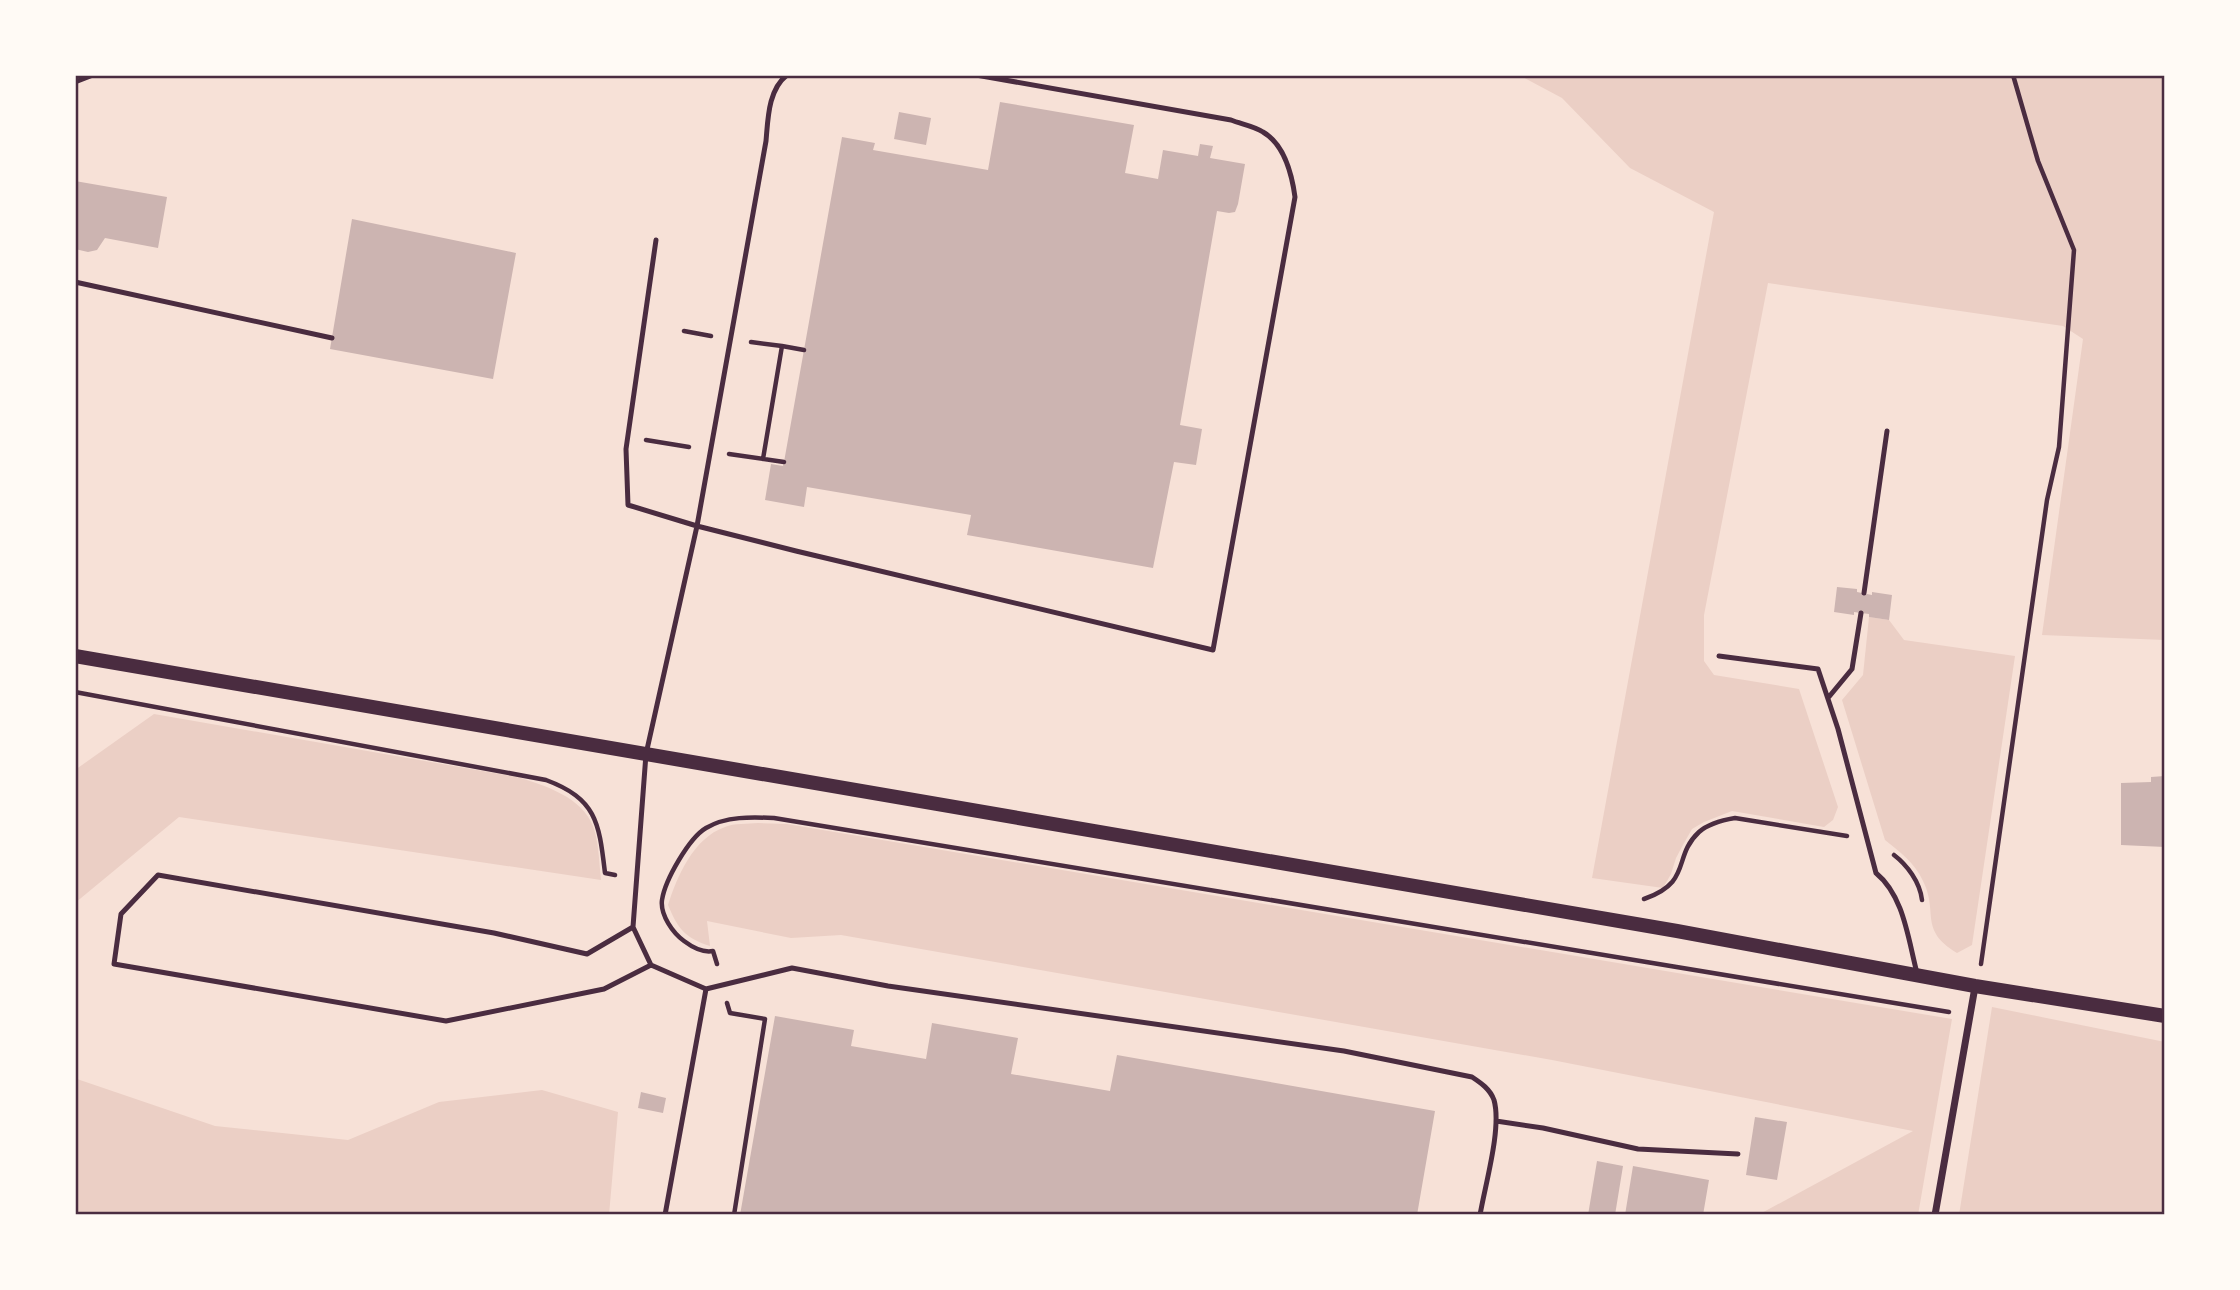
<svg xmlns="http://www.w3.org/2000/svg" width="2240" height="1290" font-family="'Public Sans',sans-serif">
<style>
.green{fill:#ebcfc5}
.building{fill:#ccb4b1}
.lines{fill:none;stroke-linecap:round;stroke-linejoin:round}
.path{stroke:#4a2c40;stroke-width:4.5}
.service{stroke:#4a2c40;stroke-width:5}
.minor{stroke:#4a2c40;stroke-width:7}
.secondary{stroke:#4a2c40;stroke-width:14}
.neatline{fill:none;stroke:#4a2c40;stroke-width:2.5}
</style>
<rect width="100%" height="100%" fill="#f7e1d7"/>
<path class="green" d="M1519 75H2165V640L2042 635 2083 339 2063 326 1768 283 1704 615V661L1714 675 1799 689 1838 807 1833 820 1824 827 1732 811 1704 822 1692 829 1684 843 1676 858 1671 874 1663 888 1592 878 1714 212 1630 168 1562 98Z
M1869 617 1889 620 1904 640 2015 656 1972 945 1957 953C1918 929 1939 913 1923 881 1915 863 1900 852 1885 840L1842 700 1863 675Z
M154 714 517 777C544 785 582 797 593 826 599 842 599 863 601 880L179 817 75 903V770Z
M758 823 787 824 1952 1019 1918 1215H1758L1913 1131 1552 1060 841 935 791 938 707 921 710 946C685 938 678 929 668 905 677 877 693 838 725 827 734 823 748 824 758 823Z
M1992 1007 2165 1042V1215H1959Z
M75 1072 77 1079 215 1126 348 1140 439 1102 542 1090 618 1112 609 1215H75Z"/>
<path class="building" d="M1000 102 1134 125 1125 173 1158 179 1163 150 1198 156 1200 144 1213 146 1210 158 1245 164 1238 204 1235 212 1229 213 1217 211 1180 425 1202 429 1196 465 1174 462 1153 568 967 535 971 515 807 487 804 507 765 500 771 464 783 466 784 462 842 137 875 143 873 150 988 170Z
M899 112 931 118 926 145 894 139Z
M75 181 167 197 158 248 105 238 97 250 88 252 75 249Z
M352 219 516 253 493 379 330 349Z
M1837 587 1857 589V592L1872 595V592L1892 595 1889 620 1869 617V614L1861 613 1854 612V615L1834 612Z
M2165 776V847L2121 845V783L2151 782V777Z
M775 1016 854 1030 851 1046 926 1059 932 1023 1018 1038 1011 1074 1110 1091 1117 1055 1435 1111 1417 1215H740Z
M641 1092 666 1098 663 1113 638 1108Z
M1755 1117 1787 1122 1777 1180 1746 1175Z
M1597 1161 1623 1166 1615 1215H1588Z
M1633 1166 1709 1180 1703 1215H1625Z"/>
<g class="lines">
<path class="path" d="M684 331 711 336
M751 342 782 346 763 459
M782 346 804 350
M646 440 689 447
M729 454 784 462
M75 692 546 780C597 799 599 823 605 873L615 875
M1894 855C1907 865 1920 882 1922 900
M1644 899C1693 882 1672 857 1699 832 1708 824 1723 820 1735 818L1847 836
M717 964 713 951C703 953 692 947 684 941 673 933 660 915 662 900 665 880 689 838 706 828 726 816 752 817 774 818L1949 1012
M1981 964 2047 500 2059 447 2074 250 2038 161 2013 75
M727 1003 730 1013 765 1019 734 1215"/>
<path class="service" d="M428 75H430
M787 75C768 90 768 119 766 141L697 526 646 754 633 927 651 965 706 989 792 968 888 986 1344 1051 1472 1077C1481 1083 1490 1089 1494 1100 1502 1128 1485 1185 1480 1215
M75 82 93 75
M656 240 626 449 628 505 697 526 796 551 1213 650 1295 197C1292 175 1284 144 1263 132 1254 126 1241 124 1231 120L976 75
M75 282 332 338
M1864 593 1887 431
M1719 656 1818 669 1838 729 1876 873C1904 896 1908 939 1917 973
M1828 698 1852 669 1861 613
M633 927 587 954 494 933 158 875 121 914 114 964 446 1021 604 989 651 965
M1496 1121 1543 1128 1638 1149 1738 1154
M665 1215 706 989"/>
<path class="minor" d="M1935 1215 1975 987"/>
<path class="secondary" d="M75 656 1677 931 1975 986 2165 1016"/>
</g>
<rect width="2240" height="1290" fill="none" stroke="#fffaf5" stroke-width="154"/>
<rect x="77" y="77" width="2086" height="1136" class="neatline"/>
</svg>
